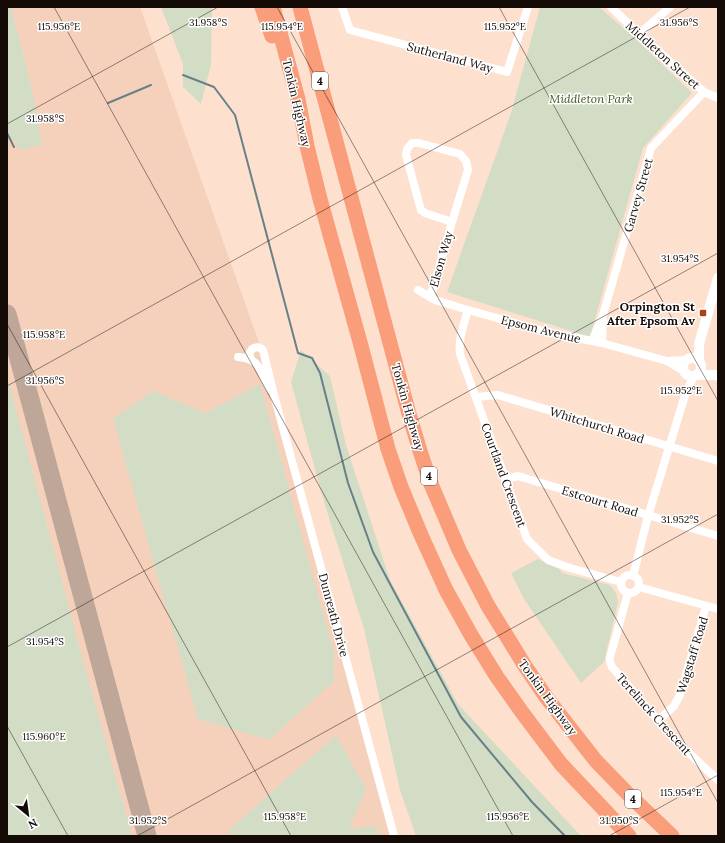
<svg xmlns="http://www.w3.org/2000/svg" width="725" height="843" font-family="Lora,serif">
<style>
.built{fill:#f5d1bc}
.green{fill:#d3ddc6}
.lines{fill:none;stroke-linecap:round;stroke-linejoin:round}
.stream{stroke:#678188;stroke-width:2}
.taxiway{stroke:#bea698;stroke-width:19}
.minor{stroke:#fff;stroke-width:8}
.tertiary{stroke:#fff;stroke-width:10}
.motorway{stroke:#fa9d7a;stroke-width:15}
.ticks{fill:none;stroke:#140b06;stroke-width:1;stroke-opacity:0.45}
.poi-dot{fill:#a94318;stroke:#fff;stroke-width:1.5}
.labels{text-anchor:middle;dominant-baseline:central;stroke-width:3;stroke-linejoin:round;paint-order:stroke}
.shield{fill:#fff;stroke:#5a5451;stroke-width:1}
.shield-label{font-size:11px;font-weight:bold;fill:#140b06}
.street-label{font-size:12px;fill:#140b06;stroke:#fff}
.park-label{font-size:12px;font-style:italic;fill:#455826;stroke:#fff}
.poi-label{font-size:12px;font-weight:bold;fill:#140b06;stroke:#fff;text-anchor:end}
.ticks-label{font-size:10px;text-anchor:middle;fill:#140b06;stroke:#fff;stroke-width:3;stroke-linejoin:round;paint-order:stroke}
</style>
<rect width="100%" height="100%" fill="#fee0cf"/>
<path class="built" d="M7 7H140L261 348 394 836H7Z"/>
<path class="green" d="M7 7H11L32 89 42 145 19 150 15 141 7 136Z
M161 7H212L211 65 201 104 183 87V64Z
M540 7H599L636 39 692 93 643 148 590 337 447 292 511 113Z
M301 350 330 376 346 445 390 580 458 704 581 836H416L400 790 364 629 324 502 291 382Z
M7 376 87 675 132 836H7Z
M260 384 334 653V681L269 740 198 719 113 419 153 391 205 413Z
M538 559 559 569 562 573 610 585 616 593 618 602 604 662 581 683 524 599 511 573Z
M336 735 366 789 349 829 376 826 379 836H231L229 830Z"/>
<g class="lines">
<path class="stream" d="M183 75 214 87 235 115 298 353 312 358 320 373 348 483 373 552 461 717 532 802 565 836
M108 103 151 85
M7 133 14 147"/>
<path class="taxiway" d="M7 314 147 836"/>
<path class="minor" d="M342 7 350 30 507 72 528 7
M611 7 639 34 704 92 718 98
M639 34 670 7
M418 290 435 300 468 310 547 332 602 343 667 361 684 371
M429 296 433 289 452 222 468 170 466 161 460 154 419 143H412L407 149 406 155 421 210 425 213 452 222
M468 310C464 324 458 339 460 354L527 539 548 560 570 568 621 582
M592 341 603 315 651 148 704 92
M602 343 603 320
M238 357C263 359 259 373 270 389
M251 359 249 354 252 349C257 346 260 347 263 350L274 395 394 836
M667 361 687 360
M476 397 498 395 718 461
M506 479 518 476 718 536
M621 584a9 9 0 1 1 18 0a9 9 0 1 1-18 0Z
M633 576 648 516 686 392 694 376
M639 587 718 609
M628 593 610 657V662L612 667 676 741 718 780
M659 720 674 706 680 695 706 606"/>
<path class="tertiary" d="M683 367a9 9 0 1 1 18 0a9 9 0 1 1-18 0Z
M699 361V344L718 278
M697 375H715L718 376"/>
<path class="motorway" d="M262 7 272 36
M273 7 298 99 307 146 320 199 360 342 388 449 401 487 421 535 446 590 471 635 497 677 524 715 561 764 629 836
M300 7 409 414 420 451 431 484 459 550 488 606 506 635 525 666 546 697 596 761 629 795 672 836"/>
</g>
<path class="ticks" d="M54 7 513 836M277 7 718 803M499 7 718 401M7 124 218 7M7 324 291 836M7 386 690 7M7 647 718 253M7 726 68 836M137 836 718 514M609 836 718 775"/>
<rect class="poi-dot" x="699" y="309" width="8" height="8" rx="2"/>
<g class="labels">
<g class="shield">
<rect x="312" y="72" width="16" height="18" rx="3"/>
<rect x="421" y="467" width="16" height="18" rx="3"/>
<rect x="625" y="790" width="16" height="18" rx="3"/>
</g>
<g class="shield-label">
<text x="320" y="81">4</text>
<text x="429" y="476">4</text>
<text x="633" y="799">4</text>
</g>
<g class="street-label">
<text transform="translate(663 55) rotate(42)">Middleton Street</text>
<text transform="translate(450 57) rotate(15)">Sutherland Way</text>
<text transform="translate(297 103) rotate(77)">Tonkin Highway</text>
<text transform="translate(638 195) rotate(-74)">Garvey Street</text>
<text transform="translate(441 259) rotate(-74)">Elson Way</text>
<text transform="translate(541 329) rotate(14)">Epsom Avenue</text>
<text transform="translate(408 407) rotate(74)">Tonkin Highway</text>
<text transform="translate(597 425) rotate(17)">Whitchurch Road</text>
<text transform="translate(504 475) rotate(70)">Courtland Crescent</text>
<text transform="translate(600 501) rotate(17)">Estcourt Road</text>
<text transform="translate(334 615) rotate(75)">Dunreath Drive</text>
<text transform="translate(692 655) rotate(-73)">Wagstaff Road</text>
<text transform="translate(548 697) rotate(54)">Tonkin Highway</text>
<text transform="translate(654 714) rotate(48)">Terelinck Crescent</text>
</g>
<g class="park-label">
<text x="591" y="98">Middleton Park</text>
</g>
<g class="poi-label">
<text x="695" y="306">Orpington St<tspan x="695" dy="14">After Epsom Av</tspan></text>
</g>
</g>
<g class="ticks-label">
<text x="208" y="26">31.958°S</text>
<text x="679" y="26">31.956°S</text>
<text x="59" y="30">115.956°E</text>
<text x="282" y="30">115.954°E</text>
<text x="505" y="30">115.952°E</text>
<text x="45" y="122">31.958°S</text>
<text x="680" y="262">31.954°S</text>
<text x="44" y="338">115.958°E</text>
<text x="45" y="384">31.956°S</text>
<text x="681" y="394">115.952°E</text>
<text x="680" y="523">31.952°S</text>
<text x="45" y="645">31.954°S</text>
<text x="44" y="740">115.960°E</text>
<text x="681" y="796">115.954°E</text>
<text x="285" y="820">115.958°E</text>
<text x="508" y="820">115.956°E</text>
<text x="148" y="824">31.952°S</text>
<text x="619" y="824">31.950°S</text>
</g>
<rect width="725" height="843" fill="none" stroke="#140b06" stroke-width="16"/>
<g transform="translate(28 815) rotate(151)" stroke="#ffffff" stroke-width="3" paint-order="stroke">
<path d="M0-3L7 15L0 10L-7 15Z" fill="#140b06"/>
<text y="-6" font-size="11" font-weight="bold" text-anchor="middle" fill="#140b06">N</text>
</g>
</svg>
